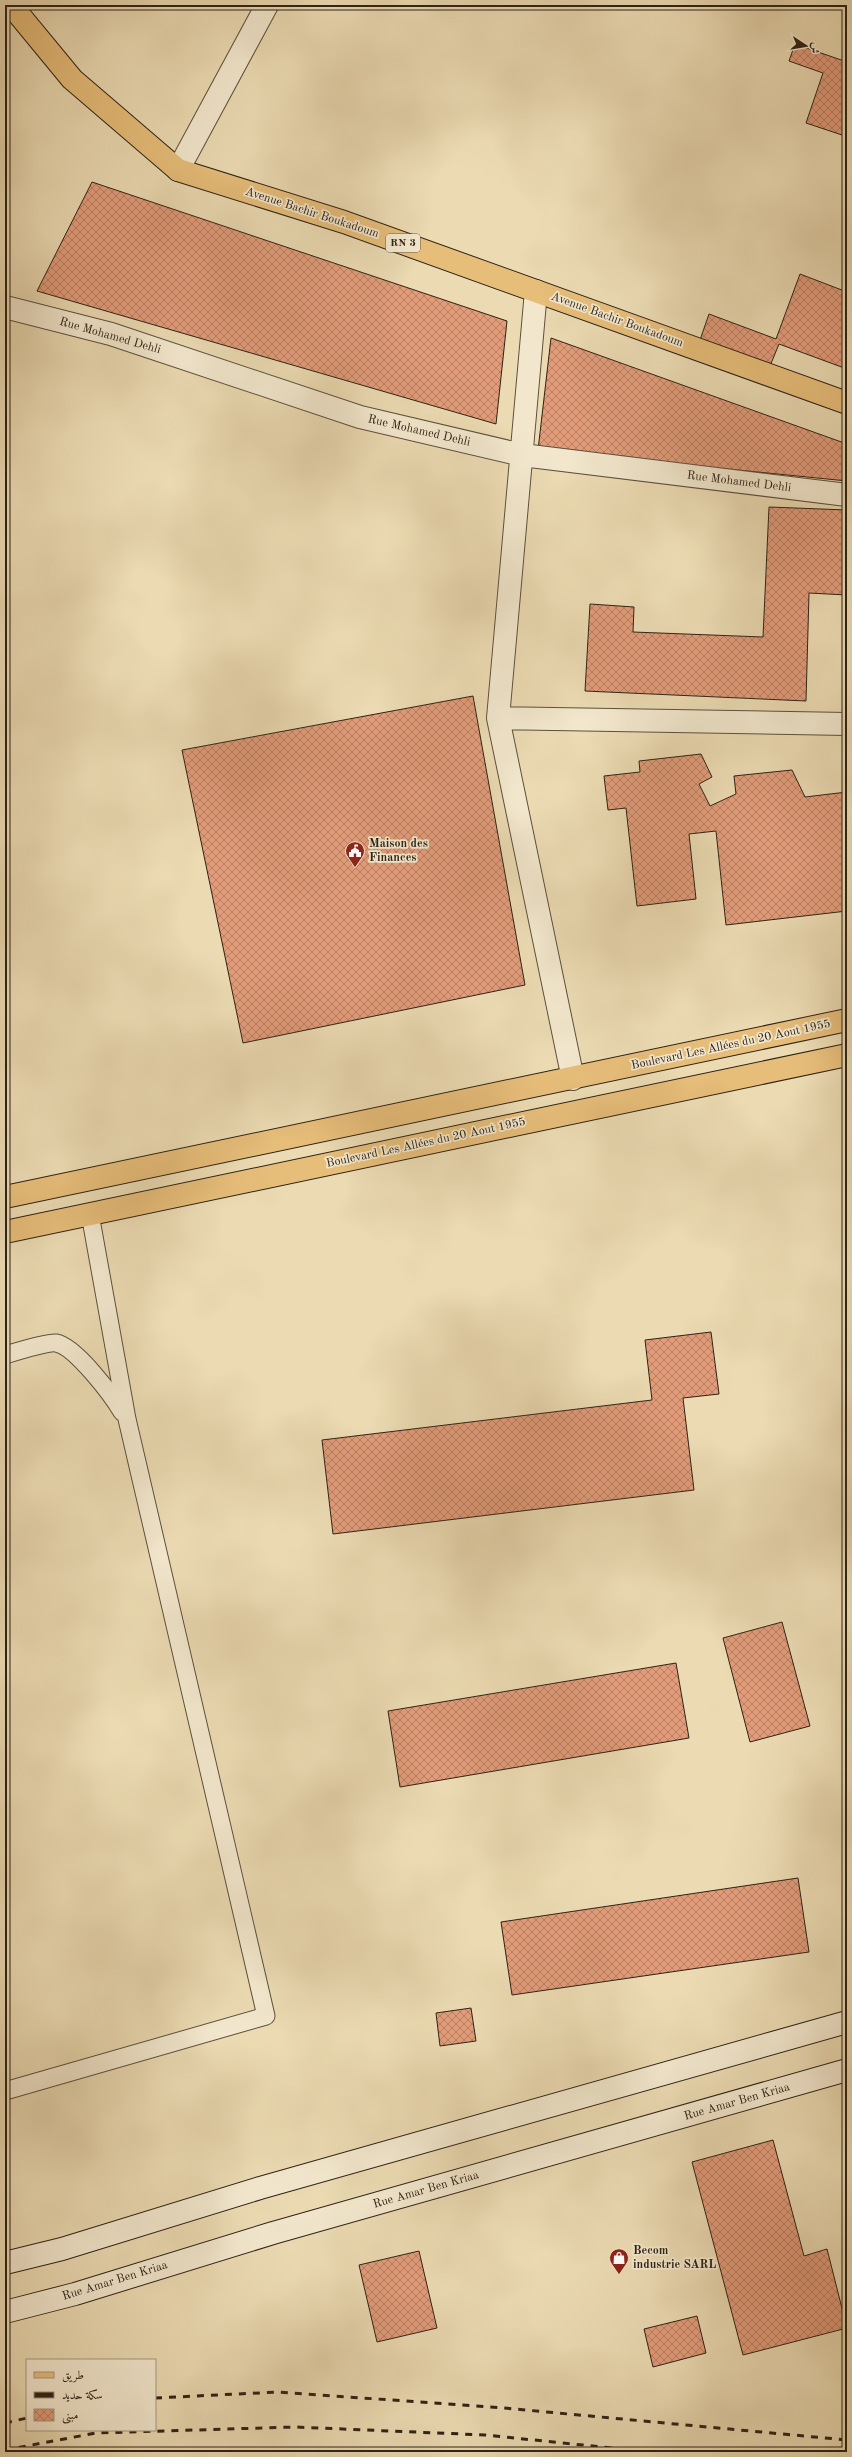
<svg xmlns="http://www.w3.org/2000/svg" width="852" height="2457" font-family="'Old Standard TT',Amiri,serif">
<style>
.building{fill:url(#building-cross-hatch);stroke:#2e2215}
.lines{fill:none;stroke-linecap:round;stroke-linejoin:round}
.service-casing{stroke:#5d503c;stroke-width:19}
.minor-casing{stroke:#5d503c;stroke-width:24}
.secondary-casing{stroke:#2e2215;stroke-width:24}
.primary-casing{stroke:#2e2215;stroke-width:24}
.service{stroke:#f2e7cd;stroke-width:17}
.minor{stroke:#f2e7cd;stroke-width:22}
.secondary{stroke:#f2e7cd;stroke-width:22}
.primary{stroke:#e6bd79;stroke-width:22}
.rail{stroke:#2e2215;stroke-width:3;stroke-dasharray:7 7;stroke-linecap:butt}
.labels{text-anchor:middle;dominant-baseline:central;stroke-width:3.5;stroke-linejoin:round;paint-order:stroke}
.shield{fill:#f2e7cd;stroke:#695d4c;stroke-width:1}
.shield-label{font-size:11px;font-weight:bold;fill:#2e2215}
.street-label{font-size:12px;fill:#2e2215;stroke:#f2e7cd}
.poi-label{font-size:12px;font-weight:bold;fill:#2e2215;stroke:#f2e7cd;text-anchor:start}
</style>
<defs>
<pattern id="building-cross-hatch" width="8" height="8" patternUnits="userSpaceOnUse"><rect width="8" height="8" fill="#e29c7a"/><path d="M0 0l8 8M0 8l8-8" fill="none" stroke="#b87f63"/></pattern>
</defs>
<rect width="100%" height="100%" fill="#ebdab2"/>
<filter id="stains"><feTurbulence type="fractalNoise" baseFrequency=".005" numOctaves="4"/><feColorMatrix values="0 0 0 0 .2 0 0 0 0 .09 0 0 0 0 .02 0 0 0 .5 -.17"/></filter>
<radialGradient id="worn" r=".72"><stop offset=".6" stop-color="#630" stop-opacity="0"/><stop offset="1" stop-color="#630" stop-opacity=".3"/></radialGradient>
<path class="building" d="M795 44 847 62 845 136 806 123 823 73 789 61Z
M92 182 507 321 496 424 37 291Z
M800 274 847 292V369L779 344 770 366 700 340 709 314 776 339Z
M551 338 847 444V481L538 450Z
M769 507 847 510V595L809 593 806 701 585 691 590 604 634 607 633 632 763 637Z
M473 696 525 985 243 1043 182 750Z
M701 754 712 777 699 784 710 806 736 794 734 776 792 770 805 797 847 792V911L726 925 716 831 689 834 696 899 637 906 626 808 608 810 604 776 640 772 639 761Z
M711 1332 719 1394 683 1398 694 1490 333 1534 322 1440 652 1400 645 1340Z
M782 1622 810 1726 750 1742 723 1638Z
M676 1663 689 1738 400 1787 388 1711Z
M798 1878 809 1952 512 1995 501 1922Z
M471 2008 476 2041 440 2046 436 2013Z
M773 2140 804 2256 827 2249 847 2328 743 2355 692 2162Z
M419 2251 437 2328 377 2342 359 2265Z
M697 2316 706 2353 653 2367 644 2329Z"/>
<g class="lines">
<defs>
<path id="service" d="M5 1355C15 1352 49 1342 56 1343 75 1346 112 1395 122 1412
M5 2091 266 2016 127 1419 90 1214"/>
<path id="minor" d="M178 170 267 5
M536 291 498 718 573 1079
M5 307 111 334 360 417 522 455 847 495
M498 718 847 724"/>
<path id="secondary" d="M5 2263 62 2249 260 2188 847 2022
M5 2312 75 2294 273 2233 847 2070"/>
<path id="primary" d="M11 5 72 79 178 170 344 222 847 403
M5 1197 847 1020
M5 1232 847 1055"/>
</defs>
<use href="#service" class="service-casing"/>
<use href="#minor" class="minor-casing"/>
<use href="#secondary" class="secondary-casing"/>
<use href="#primary" class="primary-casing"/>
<use href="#service" class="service"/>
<use href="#minor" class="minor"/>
<use href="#secondary" class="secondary"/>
<use href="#primary" class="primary"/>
<path class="rail" d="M155 2398 278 2392 504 2408 847 2440
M5 2423 27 2418
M5 2450 96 2433 295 2427 485 2435 651 2452"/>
</g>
<defs>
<symbol id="civic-pin" viewBox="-11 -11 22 30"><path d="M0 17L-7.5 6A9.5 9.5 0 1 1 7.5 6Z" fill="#8f2418" stroke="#f2e7cd"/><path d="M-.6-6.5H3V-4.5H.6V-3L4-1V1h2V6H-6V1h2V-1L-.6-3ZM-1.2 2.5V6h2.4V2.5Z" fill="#fff"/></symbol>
<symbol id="shop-pin" viewBox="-11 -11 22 30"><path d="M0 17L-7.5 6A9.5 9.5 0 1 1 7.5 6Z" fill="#8f2418" stroke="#f2e7cd"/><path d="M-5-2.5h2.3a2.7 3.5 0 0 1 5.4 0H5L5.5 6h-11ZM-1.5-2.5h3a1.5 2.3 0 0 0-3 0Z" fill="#fff"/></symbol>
</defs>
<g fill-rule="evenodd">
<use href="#civic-pin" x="344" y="840" width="22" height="30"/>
<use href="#shop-pin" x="608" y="2247" width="22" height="30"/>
</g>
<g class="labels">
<rect class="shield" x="386" y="234" width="34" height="18" rx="3"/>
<g class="shield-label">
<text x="403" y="243">RN 3</text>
</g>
<g class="street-label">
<text transform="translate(312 213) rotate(18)">Avenue Bachir Boukadoum</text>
<text transform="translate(617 320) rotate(20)">Avenue Bachir Boukadoum</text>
<text transform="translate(110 336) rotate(16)">Rue Mohamed Dehli</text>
<text transform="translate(419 431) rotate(13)">Rue Mohamed Dehli</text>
<text transform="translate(739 482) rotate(7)">Rue Mohamed Dehli</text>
<text transform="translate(731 1045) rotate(-12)">Boulevard Les Allées du 20 Aout 1955</text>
<text transform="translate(426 1143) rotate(-12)">Boulevard Les Allées du 20 Aout 1955</text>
<text transform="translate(737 2102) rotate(-16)">Rue Amar Ben Kriaa</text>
<text transform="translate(426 2190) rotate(-16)">Rue Amar Ben Kriaa</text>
<text transform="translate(115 2281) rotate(-17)">Rue Amar Ben Kriaa</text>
</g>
<g class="poi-label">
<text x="369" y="844">Maison des<tspan x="369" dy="14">Finances</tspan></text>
<text x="633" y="2251">Becom<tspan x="633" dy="14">industrie SARL</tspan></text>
</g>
</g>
<rect width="852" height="2457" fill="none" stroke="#ebdab2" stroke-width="20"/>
<rect x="6" y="6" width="840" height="2445" fill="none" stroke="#2e2215" stroke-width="2"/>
<rect x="10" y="10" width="832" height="2437" fill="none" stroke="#2e2215"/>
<rect x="26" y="2359" width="130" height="72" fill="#f2e7cd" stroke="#a49883"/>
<rect x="34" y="2372" width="20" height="6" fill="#e6bd79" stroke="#a49883"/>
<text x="62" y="2379" font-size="12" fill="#2e2215">طريق</text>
<rect x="34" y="2392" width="20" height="6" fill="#2e2215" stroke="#a49883"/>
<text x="62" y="2399" font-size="12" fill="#2e2215">سكة حديد</text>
<rect x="34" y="2409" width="20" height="12" fill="url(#building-cross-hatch)" stroke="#a49883"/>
<text x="62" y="2419" font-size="12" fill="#2e2215">مبنى</text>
<g transform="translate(806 46) rotate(102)" stroke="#f2e7cd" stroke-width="3" paint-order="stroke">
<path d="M0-3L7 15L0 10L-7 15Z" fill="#2e2215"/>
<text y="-6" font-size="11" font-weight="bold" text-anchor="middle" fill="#2e2215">ش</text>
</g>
<rect width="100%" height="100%" filter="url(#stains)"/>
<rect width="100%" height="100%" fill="url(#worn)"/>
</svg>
